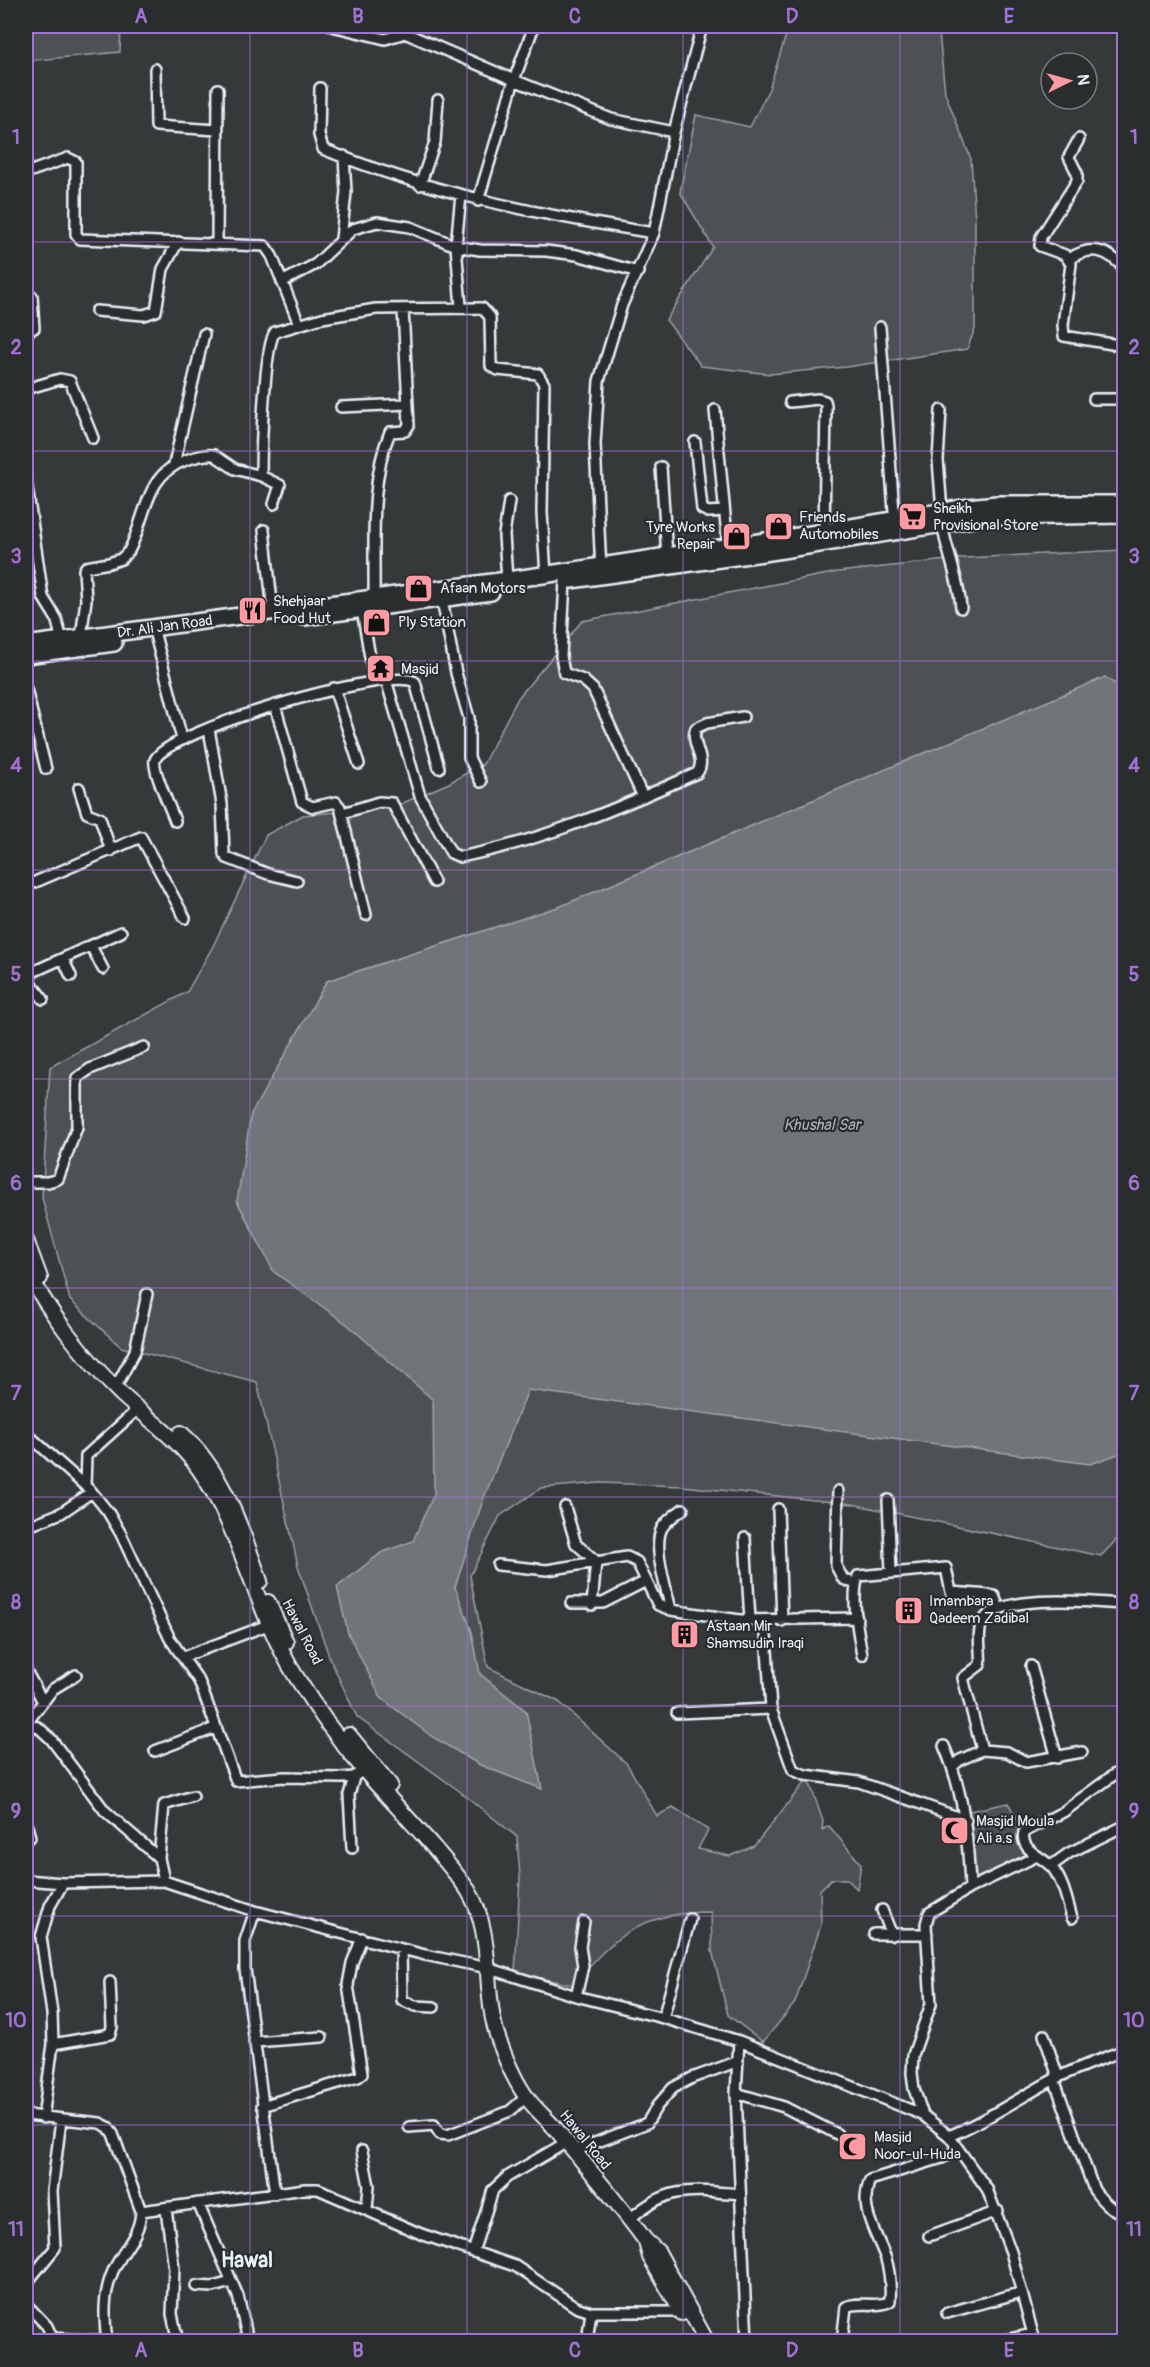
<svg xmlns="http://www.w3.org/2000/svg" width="1150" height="2367" font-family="Pangolin,sans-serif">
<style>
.green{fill:#4d5152;stroke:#9aa1a5;stroke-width:1.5}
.water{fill:#707579;stroke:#a0a7ac;stroke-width:1.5}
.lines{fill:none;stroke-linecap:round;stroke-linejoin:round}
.minor-casing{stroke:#e8f1f8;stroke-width:14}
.secondary-casing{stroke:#e8f1f8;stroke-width:18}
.primary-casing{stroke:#e8f1f8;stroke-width:20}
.minor{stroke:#2a2d2e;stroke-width:9}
.secondary{stroke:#2a2d2e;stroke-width:14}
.primary{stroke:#2a2d2e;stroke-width:15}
.grid{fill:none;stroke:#a171d3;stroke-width:1.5;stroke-opacity:0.55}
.labels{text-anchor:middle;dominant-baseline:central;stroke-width:4.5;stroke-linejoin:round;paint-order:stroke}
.poi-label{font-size:15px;fill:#e8f1f8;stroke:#2a2d2e;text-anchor:start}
.street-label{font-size:15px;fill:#e8f1f8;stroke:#2a2d2e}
.water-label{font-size:16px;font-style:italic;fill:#acb3b8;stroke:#2a2d2e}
.district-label{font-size:21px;font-weight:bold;fill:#e8f1f8;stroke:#2a2d2e}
.neatline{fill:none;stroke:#a171d3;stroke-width:2}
.grid-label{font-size:20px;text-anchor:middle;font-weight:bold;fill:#a171d3}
</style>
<rect width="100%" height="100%" fill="#35393a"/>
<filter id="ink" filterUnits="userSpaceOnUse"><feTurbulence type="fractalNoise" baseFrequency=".0167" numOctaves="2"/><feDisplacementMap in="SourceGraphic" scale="12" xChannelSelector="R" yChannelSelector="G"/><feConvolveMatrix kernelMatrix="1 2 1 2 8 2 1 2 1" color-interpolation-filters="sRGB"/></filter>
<g filter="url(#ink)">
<path class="green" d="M26 26H121L120 52 26 61Z
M789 26H928L939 33 945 93 971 159 975 221V329L967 349 846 367 770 374 701 366 666 320 713 247 680 192 696 115 750 127 769 89Z
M1124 550V1532L1101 1556 852 1504 682 1486 600 1483 541 1488 500 1516 470 1576 488 1667 559 1702 627 1764 657 1816 673 1807 708 1830 698 1849 730 1856 754 1846 808 1778 823 1821 822 1830 829 1826 861 1864 857 1889 847 1879H831L820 1890 821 1925 795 2003 763 2042 728 2015 712 1951 711 1912C642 1912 616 1934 573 1985L515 1973 520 1877 517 1837 458 1790 357 1717 330 1659 298 1566 257 1382 121 1347 70 1300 42 1198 50 1067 187 992 213 946 266 835 303 815 394 807 449 783 483 764 518 698 582 621 838 572 965 558Z
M1008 1803 1020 1823 1028 1854 976 1879 969 1811Z"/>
<path class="water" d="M1105 677 1124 690V1452L1090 1464 528 1390 483 1500 455 1587 472 1632 480 1674 526 1711 542 1789 480 1765 431 1736 381 1698 348 1633 337 1587 381 1553 413 1541 434 1494 433 1400 348 1325 274 1272 237 1201 251 1114 327 981 561 906Z"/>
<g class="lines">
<defs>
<path id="minor" d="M332 26 385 39 405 33 514 80 478 201
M534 26 514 80 611 119 674 132
M155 69 156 126 217 130
M320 88 319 135 323 149C429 193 540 215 654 233
M1079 139 1069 157 1077 173V181L1041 237 1040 246 1065 255 1071 264 1063 325 1064 336 1124 346
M26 173 68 158 76 162V234L80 239 265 246 272 256 299 324
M420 185 435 142 438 100
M461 195 456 246 461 307
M341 239 346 192 344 156
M217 244 218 89
M1069 259C1090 245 1108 249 1124 269
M282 282 316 264 353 229 377 222 410 227 456 246 480 250 546 251 577 255 638 272
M96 311 144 315 156 311 163 269 178 242
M880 327 895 524
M26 332 34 328 32 296
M26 389 60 379 70 381 93 438
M1094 399H1124
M790 402 818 399 825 401 826 405 824 532
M341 407 407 404
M715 410 728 547
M941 410 938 460 942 511
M695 442 702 509 708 512 724 511
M174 464 204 334
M661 467 667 556
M26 480 43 597 56 618 62 640
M274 504 280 485 261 476C261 453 264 346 275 332L322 318 376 309 482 308 490 317 491 366 498 370 538 374 544 384 542 513 546 575
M942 524C947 553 959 579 961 608
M264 530 273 611
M601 571 595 444 599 381 622 305 654 233 674 132 702 26
M507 580 504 535 509 501
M565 581 561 656 564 673 583 680 593 689 643 797
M374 598C375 544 369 482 390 432L405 431 409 425 403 309
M442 600 456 673 469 718V758L481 782
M362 610 374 681
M153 627 182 739
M81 637 86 600 84 570 86 567 109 563 121 559 129 551C147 516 144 475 186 460 195 457 204 454 214 455L235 469 261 476
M386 680 420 796 451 853 460 857C542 841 621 807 697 773 708 759 689 743 696 728L707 723 743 717
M334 688 359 764
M26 689 46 769
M275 705 302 802 313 807 336 802 340 807 366 915
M209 729 222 804 224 854 227 858 268 874 297 881
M79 788 87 813 100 818 111 851
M343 813 379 802 392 803 434 882
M175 821C171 809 152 770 155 760 164 732 387 666 415 682L439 768
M26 886 141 837 185 918
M91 946 103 969
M63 959 71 976
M26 975 121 932
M26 977 43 999
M26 1182H48L58 1179 77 1127V1078L90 1069 144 1047
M119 1381 135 1351 147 1294
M26 1433 92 1492 108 1512 121 1534 170 1639 199 1681 236 1781 284 1777 341 1778 354 1777 367 1766
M85 1486 86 1456 138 1409
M838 1491 836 1566 843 1579 856 1584
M888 1500 891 1571
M565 1507 576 1544 596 1561 592 1605
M778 1509 782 1621
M26 1527 61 1513 92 1492
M745 1538 750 1620
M498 1565 547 1570 627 1557 637 1562 658 1605 671 1610 740 1620 857 1618
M571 1603H603L646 1581
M671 1610C667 1590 652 1547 662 1528 667 1520 676 1514 683 1509
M765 1620 771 1709 793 1770 805 1775 859 1782 966 1820
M862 1655C858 1631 851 1600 858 1576L946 1568 951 1592 989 1595 994 1596 999 1608
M183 1657 273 1623
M1031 1666 1057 1758
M26 1671 42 1700
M677 1713 771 1709
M26 1724 38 1727 51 1739 105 1811 159 1858 164 1881
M26 1724 53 1689 76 1675
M944 1746C964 1792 968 1838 970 1888
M982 1750 963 1678 980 1665C982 1652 976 1635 982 1623 996 1592 1094 1602 1124 1604
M155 1751 215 1728
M953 1766 960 1760 982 1750 1007 1752 1026 1762 1082 1752
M26 1823 30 1837
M352 1848 349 1795 354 1777
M159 1858 164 1805 193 1796
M1051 1866 1069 1853 1124 1826
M26 1880 63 1883 164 1881 255 1911 425 1955 488 1968 576 1996 663 2018 739 2041 923 2115 949 2136 987 2189 1011 2252 1035 2342
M882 1910 892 1935
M255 1911 245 1941V1969L275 2194
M1072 1918C1067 1901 1064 1884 1054 1870 1046 1857 1019 1852 1024 1832L1063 1812 1115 1774 1124 1771
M874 1934H927
M401 1949 402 2000 415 2006 434 2007
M576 1996 583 1966 580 1947 584 1922
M663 2018 690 1919
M1044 2035 1058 2077
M739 2041 736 2093 747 2342
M254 2042 322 2037
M53 2044 110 2034 112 2027 110 1982
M1054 2079 1094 2190C1102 2201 1111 2211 1124 2213
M736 2093 784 2107 837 2134
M262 2106 358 2077 362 2074 348 1985 352 1963 362 1938
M26 2115 100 2123 108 2127 113 2134 141 2211 305 2189H318L421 2234 515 2266 576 2307 591 2312H684
M923 2115 914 2089 912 2073 913 2055 931 2004 926 1924 929 1913 970 1888 1035 1857
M43 2118 53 2044 52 2013 41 1937 50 1906 63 1883
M409 2127 434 2125 440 2134 448 2135 510 2111 526 2097
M949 2136C988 2120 1015 2100 1051 2081 1075 2068 1100 2060 1124 2050
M362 2151 369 2186 367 2209
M574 2151 647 2123 657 2106 673 2088 692 2078 736 2062
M198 2203 238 2296 246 2331
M166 2209 174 2269 172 2314 178 2342
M630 2219C668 2185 691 2190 740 2194
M929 2236 998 2211
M473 2252 493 2190 507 2177 567 2142
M196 2286 213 2287 231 2282
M26 2290 29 2280 55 2248 52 2191 61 2120
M26 2304 47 2326 51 2335 48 2341
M947 2313 1022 2292
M51 2338 107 2341
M459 2341V2342
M107 2342C104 2317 103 2294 113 2271 123 2249 140 2236 141 2211
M587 2342 591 2312
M842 2342 846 2307C860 2300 878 2309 890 2301 891 2287 890 2273 886 2259 876 2232 858 2208 870 2180L942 2158 959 2150
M995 2342 1033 2334"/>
<path id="secondary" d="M26 1240 40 1278
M26 1268C47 1311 86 1360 121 1394 148 1419 178 1439 199 1469 242 1531 255 1610 295 1675 315 1707 339 1741 364 1770 399 1810 437 1847 468 1890 497 1937 480 1996 501 2046 507 2062 515 2081 525 2095 534 2109 549 2120 559 2133 588 2168 618 2203 645 2240L658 2252 707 2342
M181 1433C223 1470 242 1530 260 1581
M268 1602 286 1642
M349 1735 390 1785
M646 2242 650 2257 682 2313"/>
<g id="primary">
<path d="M571 580 770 552 986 517 1124 515"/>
<path d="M304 617 491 592"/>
<path id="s1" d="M26 645 536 576 805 535 968 507 997 504H1124"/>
<path d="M26 655 114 643"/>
</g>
</defs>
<use href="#minor" class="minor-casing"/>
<use href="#secondary" class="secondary-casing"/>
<use href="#primary" class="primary-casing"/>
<use href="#minor" class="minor"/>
<use href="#secondary" class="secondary"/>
<use href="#primary" class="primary"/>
</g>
</g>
<path class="grid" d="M250 26V2342M467 26V2342M683 26V2342M900 26V2342M26 242H1124M26 451H1124M26 661H1124M26 870H1124M26 1079H1124M26 1288H1124M26 1497H1124M26 1706H1124M26 1916H1124M26 2125H1124"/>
<defs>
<symbol id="supermarket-square" viewBox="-11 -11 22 22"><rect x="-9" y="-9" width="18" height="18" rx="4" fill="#ff9aa2" stroke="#2a2d2e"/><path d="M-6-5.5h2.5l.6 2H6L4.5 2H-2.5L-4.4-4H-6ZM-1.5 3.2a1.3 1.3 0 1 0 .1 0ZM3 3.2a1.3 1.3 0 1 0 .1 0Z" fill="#111"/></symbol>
<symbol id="shop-square" viewBox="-11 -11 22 22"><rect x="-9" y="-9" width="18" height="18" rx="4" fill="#ff9aa2" stroke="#2a2d2e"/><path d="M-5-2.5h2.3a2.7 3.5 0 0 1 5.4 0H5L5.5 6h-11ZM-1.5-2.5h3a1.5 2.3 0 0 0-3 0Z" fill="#111"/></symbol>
<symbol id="restaurant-square" viewBox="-11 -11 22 22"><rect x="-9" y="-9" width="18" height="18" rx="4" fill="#ff9aa2" stroke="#2a2d2e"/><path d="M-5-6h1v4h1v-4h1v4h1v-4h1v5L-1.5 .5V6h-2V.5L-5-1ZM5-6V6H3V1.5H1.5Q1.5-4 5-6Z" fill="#111"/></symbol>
<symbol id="temple-square" viewBox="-11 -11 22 22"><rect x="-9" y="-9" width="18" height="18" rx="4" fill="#ff9aa2" stroke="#2a2d2e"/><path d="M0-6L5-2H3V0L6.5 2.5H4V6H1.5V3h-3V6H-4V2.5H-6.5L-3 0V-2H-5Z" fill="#111"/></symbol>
<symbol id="building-square" viewBox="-11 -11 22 22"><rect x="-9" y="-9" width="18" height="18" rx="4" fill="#ff9aa2" stroke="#2a2d2e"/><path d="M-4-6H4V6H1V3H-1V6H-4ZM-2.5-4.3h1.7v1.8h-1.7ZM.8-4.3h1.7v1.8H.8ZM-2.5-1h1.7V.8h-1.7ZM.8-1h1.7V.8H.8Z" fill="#111"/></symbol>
<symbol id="mosque-square" viewBox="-11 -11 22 22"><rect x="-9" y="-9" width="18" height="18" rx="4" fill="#ff9aa2" stroke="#2a2d2e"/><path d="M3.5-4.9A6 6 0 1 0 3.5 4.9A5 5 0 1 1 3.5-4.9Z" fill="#111"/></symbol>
</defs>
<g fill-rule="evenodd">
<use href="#supermarket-square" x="896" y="500" width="33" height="33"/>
<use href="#shop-square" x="762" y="510" width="33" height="33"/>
<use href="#shop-square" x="720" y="520" width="33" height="33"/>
<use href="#shop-square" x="402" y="572" width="33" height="33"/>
<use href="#restaurant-square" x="236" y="594" width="33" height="33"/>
<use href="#shop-square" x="360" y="606" width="33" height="33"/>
<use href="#temple-square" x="364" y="652" width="33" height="33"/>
<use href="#building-square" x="892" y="1594" width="33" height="33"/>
<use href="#building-square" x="668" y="1618" width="33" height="33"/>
<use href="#mosque-square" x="938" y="1814" width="33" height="33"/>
<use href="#mosque-square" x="836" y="2130" width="33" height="33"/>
</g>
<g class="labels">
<g class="poi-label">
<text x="933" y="508">Sheikh<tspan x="933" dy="17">Provisional Store</tspan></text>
<text x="799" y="517">Friends<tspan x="799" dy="17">Automobiles</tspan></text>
<text x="715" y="527" text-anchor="end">Tyre Works<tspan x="715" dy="17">Repair</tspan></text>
<text x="440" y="588">Afaan Motors</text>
<text x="273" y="601">Shehjaar<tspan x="273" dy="17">Food Hut</tspan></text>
<text x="398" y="622">Ply Station</text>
<text x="401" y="669">Masjid</text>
<text x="929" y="1601">Imambara<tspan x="929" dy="17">Qadeem Zadibal</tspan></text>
<text x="706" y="1626">Astaan Mir<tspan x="706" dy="17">Shamsudin Iraqi</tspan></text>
<text x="976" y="1821">Masjid Moula<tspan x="976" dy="17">Ali a.s</tspan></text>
<text x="874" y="2137">Masjid<tspan x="874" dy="17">Noor-ul-Huda</tspan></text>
</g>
<g class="street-label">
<text stroke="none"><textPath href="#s1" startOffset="140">Dr. Ali Jan Road</textPath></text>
<text transform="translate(302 1632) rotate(63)">Hawal Road</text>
<text transform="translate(585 2140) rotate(51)">Hawal Road</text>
</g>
<g class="water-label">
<text x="822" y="1125">Khushal Sar</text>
</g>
<g class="district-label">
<text x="247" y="2260">Hawal</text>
</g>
</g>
<rect width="1150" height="2367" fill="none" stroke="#2a2d2e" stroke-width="66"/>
<g transform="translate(1069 81) rotate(85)"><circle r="28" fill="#2a2d2e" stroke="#767b7f" stroke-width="1.5"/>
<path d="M0-4.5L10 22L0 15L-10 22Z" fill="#ff9aa2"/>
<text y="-9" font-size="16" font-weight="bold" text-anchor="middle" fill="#e8f1f8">N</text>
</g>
<rect x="33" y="33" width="1084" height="2301" class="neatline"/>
<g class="grid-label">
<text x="141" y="23">A</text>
<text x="358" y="23">B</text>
<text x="575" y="23">C</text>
<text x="792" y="23">D</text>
<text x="1009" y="23">E</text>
<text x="16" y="144">1</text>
<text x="1134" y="144">1</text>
<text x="16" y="354">2</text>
<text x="1134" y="354">2</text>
<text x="16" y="563">3</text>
<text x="1134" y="563">3</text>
<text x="16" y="772">4</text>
<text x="1134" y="772">4</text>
<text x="16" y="981">5</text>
<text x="1134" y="981">5</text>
<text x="16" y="1190">6</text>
<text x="1134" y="1190">6</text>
<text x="16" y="1400">7</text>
<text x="1134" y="1400">7</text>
<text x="16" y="1609">8</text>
<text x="1134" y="1609">8</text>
<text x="16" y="1818">9</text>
<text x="1134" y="1818">9</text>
<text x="16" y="2027">10</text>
<text x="1134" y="2027">10</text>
<text x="16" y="2236">11</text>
<text x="1134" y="2236">11</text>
<text x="141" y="2357">A</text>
<text x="358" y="2357">B</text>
<text x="575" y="2357">C</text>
<text x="792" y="2357">D</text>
<text x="1009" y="2357">E</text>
</g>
</svg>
